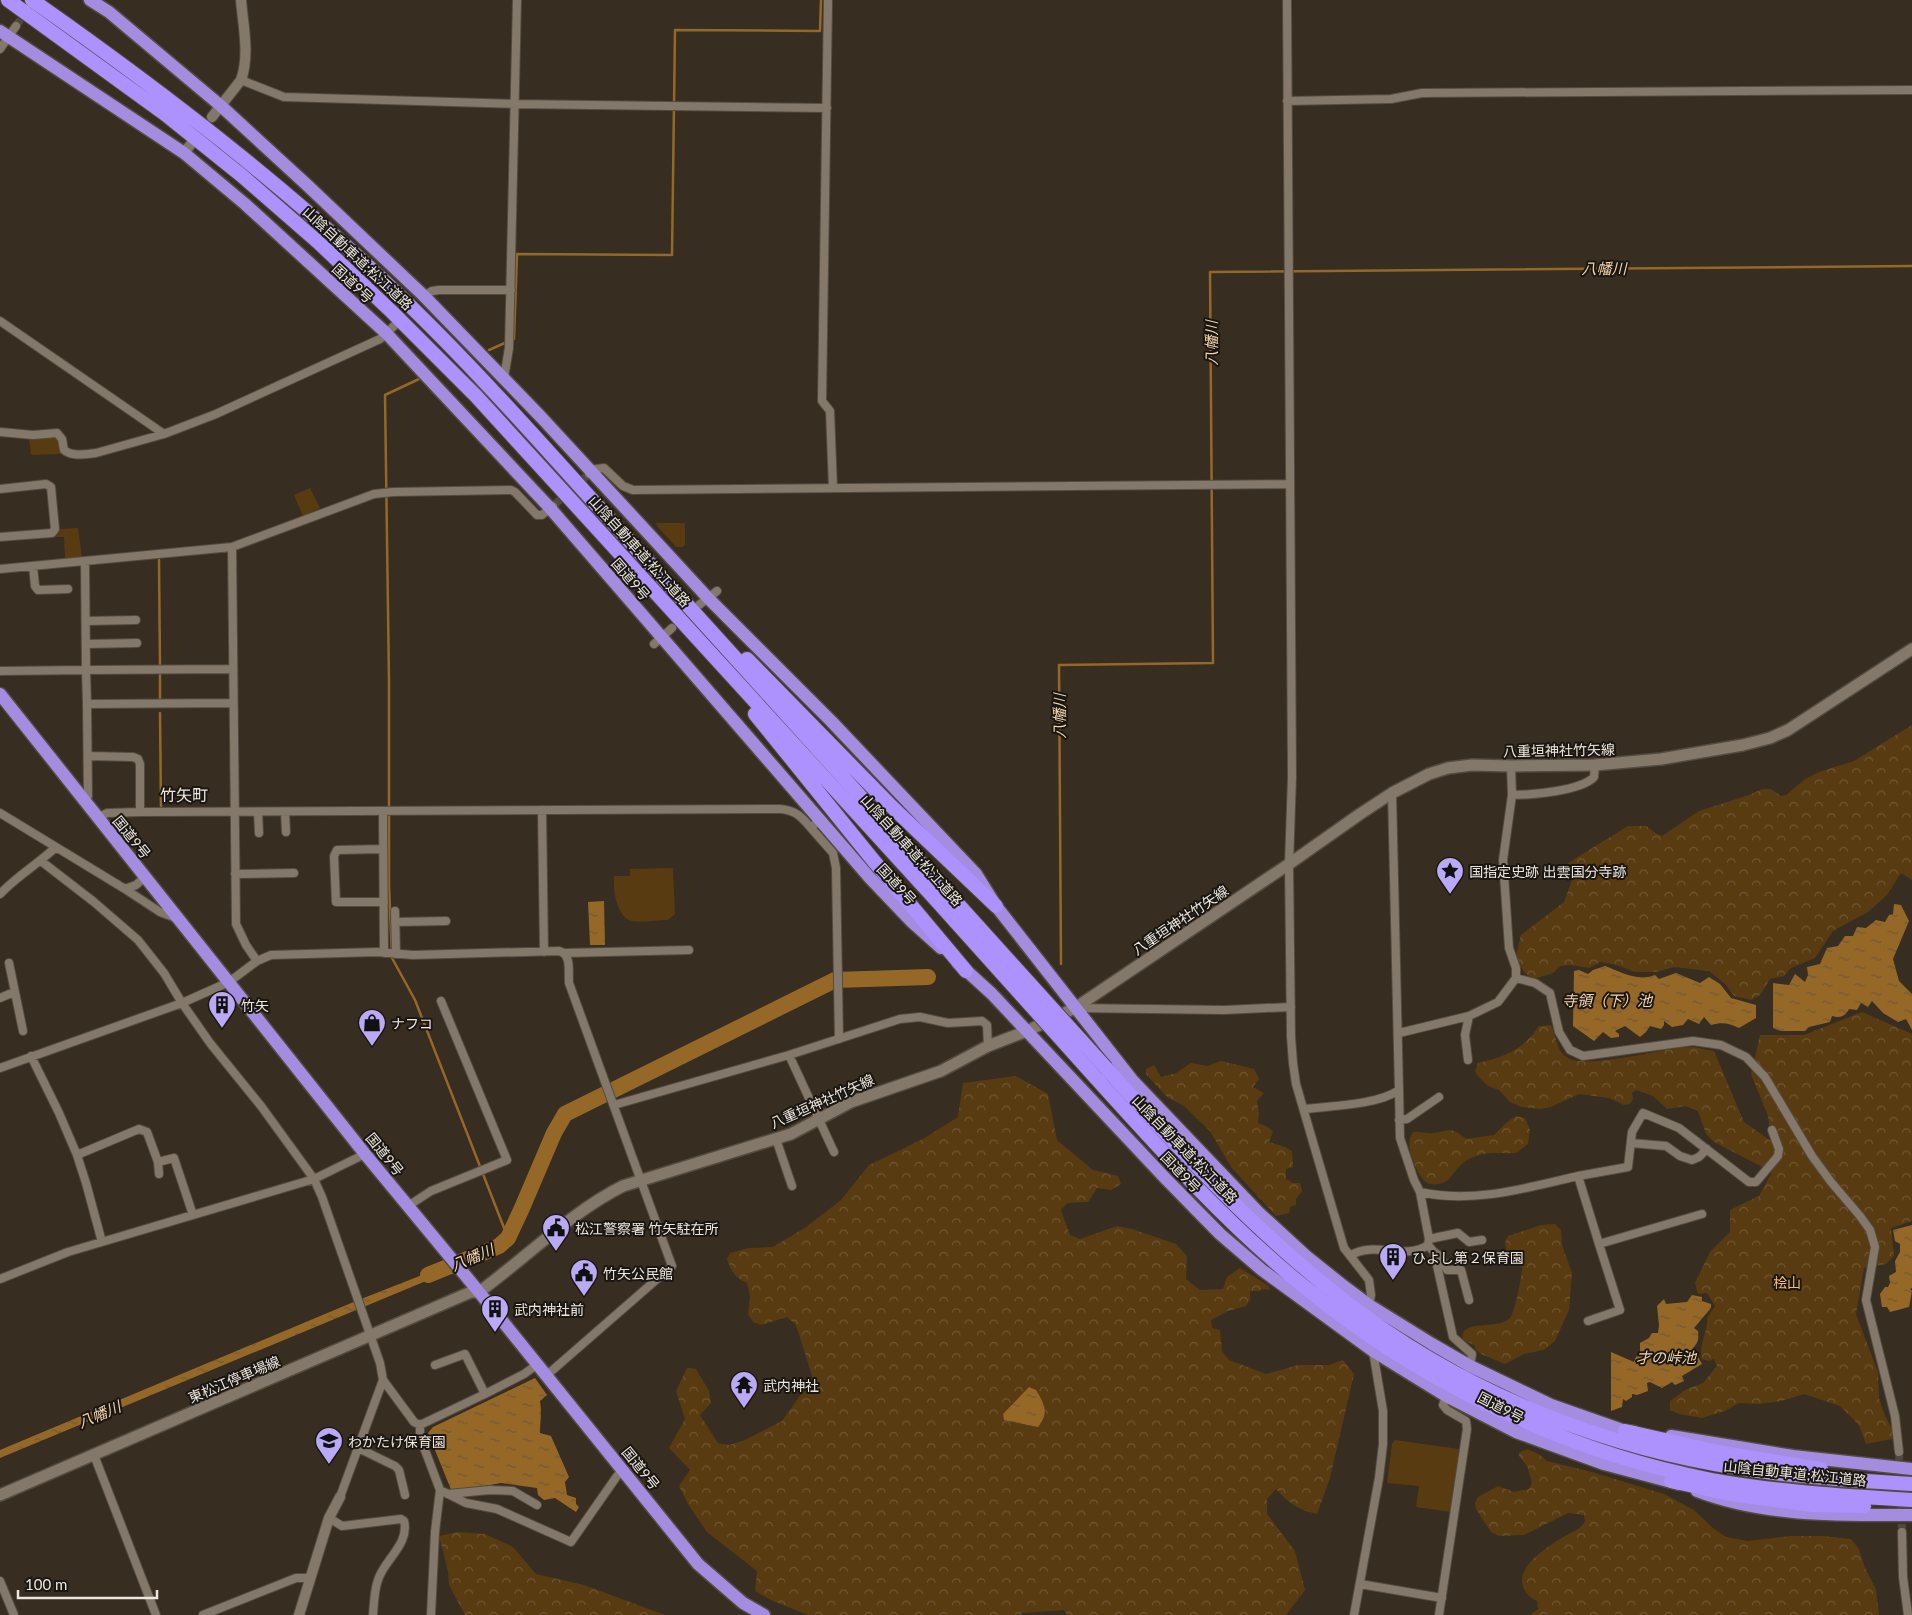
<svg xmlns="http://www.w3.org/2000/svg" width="1912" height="1615" font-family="Lato,'Noto Sans JP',sans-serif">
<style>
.green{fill:#583b11}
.forest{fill:url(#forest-crowns)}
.water{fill:url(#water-ripples)}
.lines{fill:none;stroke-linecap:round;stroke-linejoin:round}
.stream{stroke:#966828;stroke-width:2.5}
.river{stroke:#966828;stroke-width:16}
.minor-tunnel{stroke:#52493d;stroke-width:8;stroke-dasharray:8 4;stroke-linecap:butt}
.minor-casing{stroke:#544b41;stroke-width:10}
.tertiary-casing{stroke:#544b41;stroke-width:12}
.secondary-casing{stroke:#544b41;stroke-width:14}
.trunk-casing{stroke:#544b41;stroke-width:15}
.motorway-casing{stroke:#544b41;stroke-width:16}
.minor{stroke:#83786a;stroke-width:8}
.tertiary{stroke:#83786a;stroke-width:10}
.secondary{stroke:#83786a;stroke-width:11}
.trunk{stroke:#a48de0;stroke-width:12}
.motorway{stroke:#ad92fd;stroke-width:14}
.motorway-bridge-casing{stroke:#544b41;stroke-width:16;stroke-linecap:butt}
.motorway-bridge{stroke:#ad92fd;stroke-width:14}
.labels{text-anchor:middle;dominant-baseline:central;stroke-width:4;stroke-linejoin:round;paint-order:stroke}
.street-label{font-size:14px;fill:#ede6de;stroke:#1a1611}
.poi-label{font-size:14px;fill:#ede6de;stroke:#1a1611;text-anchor:start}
.park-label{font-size:14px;fill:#fabb69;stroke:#1a1611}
.water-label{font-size:15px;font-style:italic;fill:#f4d4ae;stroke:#1a1611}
.quarter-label{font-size:16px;fill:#ede6de;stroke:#1a1611}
</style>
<defs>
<pattern id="forest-crowns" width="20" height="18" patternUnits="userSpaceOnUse" patternTransform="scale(1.25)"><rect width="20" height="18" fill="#583b11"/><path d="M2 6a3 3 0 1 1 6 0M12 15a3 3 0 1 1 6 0" fill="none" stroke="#705733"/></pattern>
<pattern id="water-ripples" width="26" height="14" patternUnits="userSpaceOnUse" patternTransform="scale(1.25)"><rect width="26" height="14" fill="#966828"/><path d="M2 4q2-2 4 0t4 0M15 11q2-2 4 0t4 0" fill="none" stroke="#725834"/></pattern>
</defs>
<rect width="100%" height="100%" fill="#372d21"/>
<path class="green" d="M53 435 59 438 60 454 33 455 31 454 29 438Z
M310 488 320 508 303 516 294 495Z
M656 523H685V545L682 547H676L657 526Z
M78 528 82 557 65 558 64 537H56L60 529Z
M673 868 675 914 668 920C657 920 643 923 632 921 616 918 613 888 614 876H630V869Z
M1395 1440 1459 1449 1456 1480 1453 1486 1451 1512 1416 1507 1419 1486 1387 1483 1392 1444Z"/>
<path class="forest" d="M1912 725V880L1901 873 1887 895 1868 912 1833 931 1815 958 1791 968 1784 976 1770 979 1760 995 1751 1000 1734 996 1725 984 1709 971 1674 967 1656 972H1635L1617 965 1600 962 1589 968 1571 965 1561 966 1551 974 1533 979 1524 972 1516 956 1521 935 1564 902 1572 880 1568 863 1628 826H1646L1657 834 1662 836 1699 811 1749 795 1762 789H1771L1781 796 1786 795 1805 779 1819 772 1854 761Z
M1862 1012 1912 1034V1221L1891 1228 1894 1256 1886 1264 1864 1268 1856 1314 1878 1372 1879 1398 1885 1416 1894 1432 1892 1439 1866 1444 1859 1425 1840 1406 1804 1394 1782 1401 1758 1404 1739 1403 1725 1411 1702 1418 1679 1414 1670 1410V1401L1685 1390 1703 1383 1717 1366 1714 1359 1709 1361 1702 1359C1698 1344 1708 1333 1707 1318L1715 1306 1707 1293 1698 1294 1695 1283 1710 1252 1730 1232V1210L1759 1196 1772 1172 1714 1142 1706 1134 1698 1111 1685 1106 1667 1109 1653 1096 1636 1090 1632 1093 1633 1099 1630 1104 1624 1105 1609 1098 1579 1094 1551 1107 1541 1109 1521 1107 1510 1102 1499 1090 1488 1086 1477 1075 1475 1071 1478 1063C1505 1057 1524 1049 1539 1026L1551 1025C1556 1034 1556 1049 1565 1056 1585 1072 1663 1047 1691 1047 1698 1047 1706 1050 1714 1051L1744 1122 1771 1141 1768 1116 1751 1074 1760 1035H1804Z
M1221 1061 1254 1069 1259 1079 1253 1087 1264 1093 1257 1101 1259 1113 1258 1123 1268 1127 1273 1132 1269 1142 1285 1147 1292 1151 1293 1167 1286 1169V1179L1293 1183H1300L1302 1191 1296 1199V1205L1290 1207 1289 1213 1276 1216 1231 1167 1210 1131 1184 1106 1167 1097 1146 1074V1069L1154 1065 1161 1077 1176 1073 1191 1063 1208 1066Z
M1016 1076 1048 1094 1057 1140 1093 1170 1118 1176 1121 1184 1111 1190 1097 1188 1088 1202 1067 1203 1061 1210 1070 1235 1080 1239 1117 1226 1132 1229 1176 1244 1187 1256 1186 1279 1200 1290 1223 1289 1227 1277 1240 1268 1269 1286 1270 1290 1262 1289 1259 1291H1250V1300L1246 1306 1228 1311 1211 1320 1212 1328 1220 1330 1222 1351 1229 1360 1266 1374 1298 1365H1329L1343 1360 1354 1374 1330 1478 1317 1514C1299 1510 1288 1503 1276 1489L1267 1499V1514L1295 1551 1305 1590 1286 1615H1067L1064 1610 1022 1613 1021 1615H808L773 1601 755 1591 757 1571 707 1532 688 1504 679 1486 690 1470 669 1448 685 1419 676 1391 687 1368 696 1369 709 1391 711 1403 700 1415 718 1443 729 1445 745 1440 782 1421 799 1397 814 1382 796 1325 787 1317 761 1325 753 1322 748 1314 750 1296 747 1283C735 1278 731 1271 727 1259L730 1253 749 1248 773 1247 806 1227 841 1200 869 1165 923 1139 958 1117 963 1083Z
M1516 1116 1525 1118 1530 1130 1528 1144 1516 1153C1496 1154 1487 1150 1467 1160 1460 1164 1454 1173 1449 1179 1446 1182 1442 1183 1438 1184 1423 1187 1418 1172 1413 1161 1409 1150 1407 1142 1413 1132 1420 1131 1426 1134 1433 1133 1451 1132 1449 1125 1466 1139L1494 1135 1506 1123Z
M1555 1224 1561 1230 1562 1245 1572 1273 1569 1310 1555 1341 1544 1350 1524 1354 1505 1364 1483 1355 1476 1350 1474 1345 1463 1340C1458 1318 1498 1331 1510 1318 1515 1312 1522 1276 1522 1268L1519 1264H1513L1508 1260 1505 1242 1508 1236 1541 1225Z
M1527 1449 1539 1454 1547 1461 1592 1472 1664 1494 1694 1510 1713 1528 1726 1537 1748 1541 1790 1536H1822L1851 1539 1859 1549 1865 1568 1876 1589 1879 1615H1530L1538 1609 1537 1601C1528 1597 1523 1591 1522 1581 1521 1562 1553 1543 1567 1535 1575 1530 1581 1529 1585 1521L1584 1515 1568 1513 1524 1535 1499 1536 1491 1532 1476 1509 1475 1503 1478 1497 1498 1486 1514 1492 1529 1489 1532 1482 1527 1466 1519 1456V1453Z
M457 1532 485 1534 513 1547 536 1574 584 1585 665 1615H465L449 1585 448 1571 439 1536Z"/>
<path class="water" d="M604 901 605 945H590L588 902Z
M1894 904 1901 905 1909 921 1893 959 1899 981 1912 994V1030L1906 1019 1898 1022 1883 1013 1872 1001 1868 1007 1861 1003 1857 1010 1849 1009C1845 1017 1840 1018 1832 1016L1830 1022 1809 1027 1805 1031H1781L1773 1028V983L1789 985 1795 974 1805 982 1808 975 1807 967 1820 964 1827 948 1838 946 1845 936H1853L1857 927 1866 928 1876 920 1885 922 1889 915 1893 914Z
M1605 966C1621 972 1638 982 1655 975L1659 979 1676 973 1700 983 1709 977 1720 984 1731 998 1756 1005V1018L1739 1028C1729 1023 1722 1022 1711 1025L1704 1017 1699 1024 1688 1019 1683 1025 1672 1027 1664 1021V1025L1661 1029 1650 1026 1646 1032 1640 1037 1625 1026 1615 1031 1619 1034V1037L1611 1038 1603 1032 1594 1041 1573 1026 1574 971 1579 970 1588 974 1593 970Z
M1912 1225V1288L1910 1289 1912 1291 1909 1307 1890 1312 1887 1307H1882L1880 1294 1885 1287H1888L1890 1283 1889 1276 1896 1272 1895 1261 1900 1252V1244L1895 1241 1893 1230Z
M445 1266 450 1271 0 1458V1450L356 1301Z
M1692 1295 1702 1297V1301L1711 1304V1308L1694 1328 1698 1331C1699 1339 1698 1343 1693 1348L1702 1364 1682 1376 1684 1381 1675 1385 1672 1382 1662 1388 1650 1382 1647 1383 1648 1391 1637 1395 1632 1394V1397L1626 1401 1623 1399 1622 1407 1611 1411V1352L1634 1362 1636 1357 1640 1355V1343L1649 1338 1652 1333H1658L1659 1325 1657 1306 1664 1299 1666 1304 1687 1302Z
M535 1378 547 1395 540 1401C542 1412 540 1422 540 1433L551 1436 569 1477 565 1482 567 1495 576 1498V1504L579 1507 576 1512 555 1498 544 1500 538 1495 537 1488 501 1483 452 1492 428 1433 433 1427Z
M1029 1387 1036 1390C1044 1404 1050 1412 1038 1427L1004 1420 1003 1414Z"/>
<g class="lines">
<path class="stream" d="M514 339 517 254 672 255 675 30 820 31 821 0
M489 350 507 342
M419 379 385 395 389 682V886L392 958 415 1000 508 1238
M159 560 160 667
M160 672V701
M160 713 161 809
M1061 964 1059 665 1213 663 1210 272 1912 266"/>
<path class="river" d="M428 1275 490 1250 499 1246 508 1238 522 1208 554 1133 565 1114 835 980 928 977"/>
<path class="minor-tunnel" d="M16 26 27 10
M554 505 589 474
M1899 1452 1902 1532"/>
<defs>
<path id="minor" d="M828 0 822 401 830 411 833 488
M1287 0 1292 777 1289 864 1291 1037 1293 1063 1296 1084 1344 1248 1369 1280 1371 1295 1369 1305
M0 49 16 26
M241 80 284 97 515 104 827 108
M1287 101 1391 99 1422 93 1912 90
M422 297 432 291 439 290H511
M0 321 164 434
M504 378 509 348 517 0
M0 432 33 435 57 433 62 439 64 450C72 457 86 454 96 453L164 434 216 414 380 339 395 325
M589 474 596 469 604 468 623 486 633 490 1290 484
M0 489 46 484 51 487 55 529 52 533 0 537
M232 547 236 924 246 945 257 961
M85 561 86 670 233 669
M33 566 35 586 38 590 68 589
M0 569 232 547 374 494 393 492 511 490 515 492 537 515H542L553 506
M699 605 717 591
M86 621 136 620
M86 644 137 643
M654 644 672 628
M0 671 86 670 87 704
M88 756 133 757 138 759 140 764V812
M1511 766 1512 795 1503 860 1509 948 1516 968V978
M1512 795C1531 795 1581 791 1594 777L1595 765
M85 801 88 796 87 704 233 703
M542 810 544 952
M258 812 259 833
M285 812 286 832
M383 812 384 953
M0 813 125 889
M97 818 107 813 140 812 780 809C795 810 801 816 811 828
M814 825 811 828 833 853 836 868 839 1039
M383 849 337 850 334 856 336 902H384
M41 861 94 902 138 940 164 973 182 1003 210 1043 261 1106 314 1179 322 1197 380 1363 383 1380 340 1497
M235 874 294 873
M145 877 136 885 125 889 160 912 176 918
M0 894C17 876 38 864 56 847
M395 911 396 954
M395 922 446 921
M565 953 689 950
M9 963 23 1031
M0 998 14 992
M1075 1008 1224 1010 1291 1007
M1399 1033 1469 1016 1498 1002 1516 978 1535 983 1550 993 1559 1032 1570 1050 1583 1056 1693 1041 1721 1045 1746 1057 1765 1077 1812 1156 1831 1182 1860 1216 1870 1230 1875 1247 1866 1300 1895 1416 1899 1452
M789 1055 834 1152
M31 1056 59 1113 77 1155
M1468 1060 1465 1035 1469 1016
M0 1068 182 1003 229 982 257 961 271 955 377 952 413 955 559 951C572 954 568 972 569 983L672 1266 547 1375
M614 1105 789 1055 900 1019 920 1017 948 1023 982 1021 987 1025 988 1046
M1304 1109C1331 1106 1378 1105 1399 1090L1392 793
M1399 1120 1407 1119 1439 1097
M776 1139 792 1186
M1631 1143 1666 1146 1680 1156 1692 1160 1699 1157 1707 1149
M158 1162 174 1158 193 1215
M1420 1192C1472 1204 1527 1188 1578 1176
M408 1206 431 1191 507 1160 441 1001
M1429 1239 1458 1233 1469 1242 1482 1240
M102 1242 86 1183 77 1155 139 1129 147 1132 158 1162 159 1174
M1599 1244 1578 1176 1628 1167 1632 1132 1643 1113 1679 1128 1749 1182H1756L1778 1156 1779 1149 1772 1130
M1428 1245 1434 1252 1453 1337 1472 1354 1470 1366
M1434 1252 1440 1256 1447 1270H1461L1469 1300
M1350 1256C1373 1240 1405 1261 1428 1245L1429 1239 1420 1192 1414 1180 1400 1138 1399 1090
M0 1279 68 1252 314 1179 365 1154
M1588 1321 1620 1310 1599 1244 1702 1214
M383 1380 414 1422 420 1425V1437L440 1490 435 1532 431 1615
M485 1394 524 1374 538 1364
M420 1425 485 1394 465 1354 435 1365
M358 1448 395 1466 399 1470 405 1495
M94 1455 156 1615
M440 1490 466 1503 497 1509 571 1542 617 1476 624 1470
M448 1494 490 1490 513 1491 537 1505
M329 1518 342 1526 401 1519 404 1521C410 1544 384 1560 378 1580 374 1591 374 1604 373 1615
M1902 1532 1903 1577 1908 1615
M0 1581 14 1615
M1360 1584 1442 1598
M203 1615 296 1578H310
M1354 1615 1379 1478 1383 1444V1411L1373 1351
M1439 1615 1467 1429 1466 1421 1447 1410 1443 1405 1446 1396"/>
<path id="tertiary" d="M212 117 241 80C250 55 243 25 241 0
M184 153 191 144
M299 1615 329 1518 340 1497"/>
<path id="secondary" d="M0 1495 471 1292H479C527 1257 571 1212 623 1186L791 1134 851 1102 941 1071 988 1046 1027 1031 1075 1008 1289 864 1360 814 1392 793 1429 774 1448 768 1472 765 1511 766 1595 765 1661 759 1743 745 1770 738 1788 730 1912 649"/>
<path id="trunk" d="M90 0 109 12 221 106 307 185 424 296 541 417 708 598 831 721 976 874 996 906 1133 1081 1258 1212 1306 1256 1341 1284 1369 1305 1432 1344 1470 1366 1551 1405 1625 1431 1634 1432
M0 31 184 153 245 204 386 333 550 508 870 878 912 922 941 948
M0 694 365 1154 479 1292 698 1564 743 1603 764 1615
M958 963 992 994 1165 1178 1220 1234 1262 1270 1373 1351 1446 1396 1516 1432 1604 1464 1679 1484
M1671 1436 1793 1456 1912 1469
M1697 1491C1764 1517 1841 1515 1912 1515"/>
<path id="motorway" d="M8 0 165 114 241 175 318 242 392 312 476 396 937 901
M32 0C163 92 288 188 403 299 480 373 551 455 623 534 731 653 839 773 947 892
M747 659 889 804 996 906
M755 714 873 860 966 971
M1106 1068C1180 1151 1257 1233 1346 1302 1452 1384 1582 1440 1715 1464 1780 1476 1846 1480 1912 1484
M1095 1077C1160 1149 1226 1223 1301 1284 1418 1381 1562 1451 1712 1480 1778 1492 1845 1496 1912 1500
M1625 1431 1723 1453 1821 1469
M1671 1481 1730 1494 1813 1505 1864 1506"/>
</defs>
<use href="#minor" class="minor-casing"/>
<use href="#tertiary" class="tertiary-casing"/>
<use href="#secondary" class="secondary-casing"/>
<use href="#trunk" class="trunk-casing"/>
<use href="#motorway" class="motorway-casing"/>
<use href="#minor" class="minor"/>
<use href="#tertiary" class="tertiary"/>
<use href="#secondary" class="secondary"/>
<use href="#trunk" class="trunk"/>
<use href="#motorway" class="motorway"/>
<defs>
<path id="motorway-bridge" d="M947 892 1106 1068
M937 901 1095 1077"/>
</defs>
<use href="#motorway-bridge" class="motorway-bridge-casing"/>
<use href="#motorway-bridge" class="motorway-bridge"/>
</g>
<defs>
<symbol id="sight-pin" viewBox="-11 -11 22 30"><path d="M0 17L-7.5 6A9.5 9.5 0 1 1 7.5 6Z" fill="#baaaf6" stroke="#1a1611"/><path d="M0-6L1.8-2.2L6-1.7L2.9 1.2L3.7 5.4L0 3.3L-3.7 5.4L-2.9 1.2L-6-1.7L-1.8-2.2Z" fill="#111"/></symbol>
<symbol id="building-pin" viewBox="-11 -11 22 30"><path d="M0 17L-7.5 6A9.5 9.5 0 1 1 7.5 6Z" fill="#baaaf6" stroke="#1a1611"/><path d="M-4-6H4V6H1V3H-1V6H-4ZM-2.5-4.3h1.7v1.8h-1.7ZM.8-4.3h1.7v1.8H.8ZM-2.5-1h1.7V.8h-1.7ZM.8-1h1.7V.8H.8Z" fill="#111"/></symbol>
<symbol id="shop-pin" viewBox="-11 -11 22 30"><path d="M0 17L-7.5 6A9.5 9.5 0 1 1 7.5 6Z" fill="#baaaf6" stroke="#1a1611"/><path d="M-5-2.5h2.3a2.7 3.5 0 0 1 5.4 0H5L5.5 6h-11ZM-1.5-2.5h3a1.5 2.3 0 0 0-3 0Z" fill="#111"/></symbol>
<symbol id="civic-pin" viewBox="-11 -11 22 30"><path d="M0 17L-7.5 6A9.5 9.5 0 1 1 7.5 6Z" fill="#baaaf6" stroke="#1a1611"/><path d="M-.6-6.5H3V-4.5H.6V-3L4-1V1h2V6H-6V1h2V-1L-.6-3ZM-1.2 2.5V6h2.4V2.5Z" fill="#111"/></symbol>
<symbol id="temple-pin" viewBox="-11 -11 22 30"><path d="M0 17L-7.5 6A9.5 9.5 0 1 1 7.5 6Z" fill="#baaaf6" stroke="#1a1611"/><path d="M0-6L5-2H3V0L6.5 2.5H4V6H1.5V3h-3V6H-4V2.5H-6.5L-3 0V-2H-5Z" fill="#111"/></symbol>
<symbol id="school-pin" viewBox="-11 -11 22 30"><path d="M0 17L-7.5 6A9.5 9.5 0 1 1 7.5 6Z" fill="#baaaf6" stroke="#1a1611"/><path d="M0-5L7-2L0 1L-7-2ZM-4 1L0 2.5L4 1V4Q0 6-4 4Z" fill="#111"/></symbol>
</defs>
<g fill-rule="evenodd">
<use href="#sight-pin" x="1434" y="855" width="32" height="43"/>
<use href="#building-pin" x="206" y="989" width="32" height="43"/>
<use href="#shop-pin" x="356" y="1007" width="32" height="43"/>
<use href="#civic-pin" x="540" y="1212" width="32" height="43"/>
<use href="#building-pin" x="1377" y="1241" width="32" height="43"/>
<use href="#civic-pin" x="568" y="1257" width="32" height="43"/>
<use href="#building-pin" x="479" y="1293" width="32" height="43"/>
<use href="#temple-pin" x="728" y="1369" width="32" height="43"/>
<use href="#school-pin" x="313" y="1425" width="32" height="43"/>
</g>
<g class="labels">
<g class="street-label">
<text transform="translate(358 258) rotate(43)">山陰自動車道;松江道路</text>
<text transform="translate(353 283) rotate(43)">国道9号</text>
<text transform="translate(640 551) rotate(48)">山陰自動車道;松江道路</text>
<text transform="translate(631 579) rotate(49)">国道9号</text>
<text transform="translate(1559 750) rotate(-1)">八重垣神社竹矢線</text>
<text transform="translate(132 837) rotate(51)">国道9号</text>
<text transform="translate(912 850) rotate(48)">山陰自動車道;松江道路</text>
<text transform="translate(897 884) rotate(47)">国道9号</text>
<text transform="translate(1180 920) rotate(-34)">八重垣神社竹矢線</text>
<text transform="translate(822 1101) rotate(-24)">八重垣神社竹矢線</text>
<text transform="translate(1185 1149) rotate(46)">山陰自動車道;松江道路</text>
<text transform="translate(385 1154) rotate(51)">国道9号</text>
<text transform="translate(1181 1172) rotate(46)">国道9号</text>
<text transform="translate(234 1379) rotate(-23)">東松江停車場線</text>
<text transform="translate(1501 1407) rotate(27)">国道9号</text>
<text transform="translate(641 1468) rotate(51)">国道9号</text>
<text transform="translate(1795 1473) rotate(6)">山陰自動車道;松江道路</text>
</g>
<g class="poi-label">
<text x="1469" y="871">国指定史跡 出雲国分寺跡</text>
<text x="241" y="1005">竹矢</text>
<text x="391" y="1023">ナフコ</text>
<text x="575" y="1228">松江警察署 竹矢駐在所</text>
<text x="1412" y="1257">ひよし第２保育園</text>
<text x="603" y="1273">竹矢公民館</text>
<text x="514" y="1309">武内神社前</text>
<text x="763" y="1385">武内神社</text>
<text x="348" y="1441">わかたけ保育園</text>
</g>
<g class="park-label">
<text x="1787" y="1282">桧山</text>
</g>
<g class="water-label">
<text x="1604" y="268">八幡川</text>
<text transform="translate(1211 343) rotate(-90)">八幡川</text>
<text transform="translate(1059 716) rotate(-90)">八幡川</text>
<text x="1607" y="1000">寺領（下）池</text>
<text transform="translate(472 1257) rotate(-23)">八幡川</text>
<text x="1666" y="1357">才の峠池</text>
<text transform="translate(99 1414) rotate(-23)">八幡川</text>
</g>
<g class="quarter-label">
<text x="184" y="794">竹矢町</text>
</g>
</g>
<path d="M18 1590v8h139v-8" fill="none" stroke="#ede6de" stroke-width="2.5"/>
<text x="25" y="1590" font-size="15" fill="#ede6de" stroke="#1a1611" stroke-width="4" paint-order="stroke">100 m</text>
</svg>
